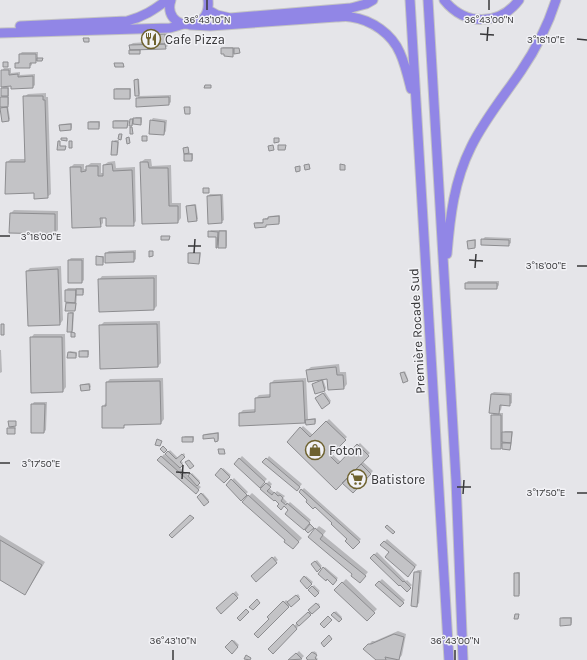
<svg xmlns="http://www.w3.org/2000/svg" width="587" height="660" font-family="Karla,sans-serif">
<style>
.shadow{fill:#0003}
.building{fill:#c3c3c6;stroke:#8d8d90}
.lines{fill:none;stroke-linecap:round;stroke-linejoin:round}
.highway-casing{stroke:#c3c3c4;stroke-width:11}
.highway{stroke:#9186e6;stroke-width:9}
.ticks{fill:none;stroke:#38383a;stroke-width:1.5}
.labels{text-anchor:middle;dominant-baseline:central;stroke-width:3;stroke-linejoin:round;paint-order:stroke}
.poi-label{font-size:13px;fill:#38383a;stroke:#f2f2f6;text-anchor:start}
.street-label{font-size:13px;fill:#38383a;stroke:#f2f2f6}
.ticks-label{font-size:10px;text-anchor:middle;fill:#38383a;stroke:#f2f2f6;stroke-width:3;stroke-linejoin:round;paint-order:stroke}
</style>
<rect width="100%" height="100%" fill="#e5e5e9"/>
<path class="shadow" d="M167 32 168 46 165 48 141 49 140 53 131 50 130 45 133 43 147 42V35L150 33Z
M223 47H234V49H239L240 52 234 53 233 56 222 48Z
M22 52H38V58H43V60L32 62V65L29 67 16 63 20 61V54Z
M4 68H11V73L20 72V75L35 74V85L33 87 12 85 2 71Z
M137 79H139L140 94 139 95 135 80Z
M3 87H9V104L8 106 10 119 8 121 1 108 4 106H1L2 89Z
M116 88H131V97L130 98 115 90Z
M46 93V97H48L51 194 47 197 34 192 7 162 11 159H26L24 97 28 94Z
M171 95V102L169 104 137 99 139 96Z
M136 117H142V122L141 124 133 123 132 125 131 119H134Z
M153 118 167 120 166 131 164 134 151 121Z
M115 120H129L128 126 127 127 114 121Z
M90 121H100V126L99 128 89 123Z
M72 123V128L71 129 60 125 62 124Z
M115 140H119L118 153 116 154 113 142Z
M185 147H188L189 153H193V159L192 160H185Z
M145 159H151L152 166 171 165 172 203H181V218L178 222 141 162Z
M115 161 116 168 135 167 136 221 133 225 107 217H103V223L100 226 71 167 74 164H84V169H87V166L91 163H101V173H104V165L108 162Z
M210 194H223L224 220 221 222 208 196Z
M196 204 198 219 196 220 187 206 189 205Z
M14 210 58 211V230L55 233H51V237L47 235 49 233 11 213Z
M280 215V222L278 223 267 224 265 226 255 223 257 222H264L265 218H269L270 216Z
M211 230H227V246L226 247 217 245V236L209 232Z
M485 237 511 238V243L508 245 482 240Z
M476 239V246L475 247 468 241 470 240Z
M136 250V259L134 261 106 262V253L109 251Z
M190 252H201L200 261 199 263 189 262V253Z
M99 256H104V262L102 264 97 257Z
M71 258H84V280L82 282 69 260Z
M61 266 63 320 60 324 29 325 27 271 30 268Z
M157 275V306L154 309 99 280 102 276Z
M468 281H499V285L497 288 466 283Z
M68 288H84V293L82 294H77L76 309 75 310H66V290Z
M70 312H74L73 330 72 331 69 314Z
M160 321 161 363 158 366 100 326 104 322Z
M34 334H65L66 387 63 391 31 338Z
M0 350H1L2 372 0 373Z
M82 350H89V355L87 356 80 352Z
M70 351 77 352V356L75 357 69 352Z
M339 364 340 372H346L347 384 344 388 329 389 328 378 323 379 326 388 325 390 313 384 322 380 307 370 311 367Z
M405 371 408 379 407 381 401 374Z
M163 378 164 419 161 423H127L123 427 103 406 106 403 107 382 110 379Z
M306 378 308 419 316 418V422L315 423 307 424 306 420 305 422 240 413 243 410 256 409V398L259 395 271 394V383L274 380Z
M90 383 91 387 89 389 81 385 83 384Z
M325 392 331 401 329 403 317 397Z
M494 392 512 393V403L509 405H502L501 410 498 413H503V433L505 431H513L511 447 510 449 503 445 500 448 492 416 495 412H491V394Z
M34 402H47L46 430 44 432 32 405Z
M329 419 347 437 331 453 341 462 360 443 370 453 362 461 373 471 353 492 342 482 288 442 303 426 313 435Z
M16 425 14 427H16L14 433 8 429 11 426Z
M219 432V439L218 440 215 437 204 435 205 434Z
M185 436H194V440L193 441 183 438Z
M170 450 178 458 184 453 185 455 181 460 183 463 179 467 189 476 192 473 200 481 197 484 201 487 196 492 159 460 164 454 170 459 171 458 167 454Z
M242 456 267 479 260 486 235 464Z
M269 456 302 484 297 490 267 459Z
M223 468 231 475 224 482 217 475Z
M234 478 248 492 241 499 227 485Z
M269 481 272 484 269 488 275 493 277 491 285 496 283 498 287 502 281 508 280 504 262 489Z
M304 488 361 539 353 548 348 539 333 523 300 492Z
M203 493 209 500 204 505 198 497Z
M252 493 302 538 293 548 249 496Z
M290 502 311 520 304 529 286 506Z
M319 526 326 531 323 535 368 572 363 578 354 574 309 537Z
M0 535 45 562 28 590 0 579Z
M387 539 417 565 410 573 382 545Z
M377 552 406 581 407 580 412 585 407 590 371 558Z
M275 556 278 560 256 580 252 576Z
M317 560 322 566 317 570 312 564Z
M325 567 338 578 333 583 319 574Z
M418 570H422L419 603 416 606 415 572Z
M517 572H520V594L518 595 515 574Z
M306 576 313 582 307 588 301 581Z
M346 579 377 609 367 619 335 590Z
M382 579 405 600 400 606 376 585Z
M314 585 320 591 315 595 310 590Z
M236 591 239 595 221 612 217 608Z
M298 594 300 597 290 605 258 636 271 619 268 617 286 600 289 602Z
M318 603 320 605 273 652 270 649Z
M336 611 342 617 339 621 332 615Z
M563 617H572V623L571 624 561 618Z
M398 631 406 634 402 655 399 659 396 658 397 660H378L365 649 372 641H375Z
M234 640 239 645 232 652 226 647Z
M299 651 304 656 300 660H290Z
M314 651 317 653 315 656 318 659 317 660H306Z"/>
<path class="building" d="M165 34V44H146V35Z
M83 38H89V42H84Z
M165 44 166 49 130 50 129 45Z
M221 48H233V57L224 56V54H221Z
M234 48H239L240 53 234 54Z
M129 50H140V54H129Z
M19 54H36V63H30V68H15V63H19Z
M37 58H43L42 61H37Z
M3 62H8V67H3Z
M114 63H123L124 67H115Z
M1 70H9V75L18 74V77L33 76V88L11 89V86L1 87Z
M138 79 139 96H135L134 80Z
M205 85H211V88H204Z
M1 88H8V96H1Z
M114 89H130V99H114Z
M23 96H43V100H45L48 198 34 199V193L5 194 6 162H25Z
M0 97H8V107H0Z
M169 97V105L136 107V98Z
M7 107 9 121 2 122 0 108Z
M184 107H190V114H185Z
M133 118H141V125L133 124Z
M130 119H133L132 126H129Z
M150 120 165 122 164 135 149 134Z
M113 121H128L127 128H113Z
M88 122H99V129H88Z
M71 124V130L60 131 59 125Z
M130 127H132L133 134H130Z
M119 134H122L121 140 118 139Z
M142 136H147V141H142Z
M129 137 130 143 127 144 126 138Z
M61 138H67V141L61 140Z
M274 138H279V142L274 143Z
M58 141H60V146H66L65 150H57Z
M69 141H72V148H69Z
M112 141 118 142 117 155H111Z
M273 145 274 150 269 151 268 146Z
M278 145H286L285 150H278Z
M188 147 189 153 184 154 183 148Z
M184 154H192V161H184Z
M140 162H148L149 168H168L169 206H178V223L142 224Z
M112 164 113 171 132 170 134 226H106V218H100L101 227 72 228 70 167H81V172L86 171V166H98V176H103V165Z
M309 164 310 169 305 170 304 165Z
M340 164 345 165V170H340Z
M300 166V171L296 172 295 167Z
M203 188H209V193H203Z
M221 195 222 223 208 224 207 196Z
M195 205 197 221 188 222 186 206Z
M10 213 55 214V234L9 233Z
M279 216V224L266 225V227L255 228 254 223H263V219H268V217Z
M208 231 218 232 217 248H216V237H208Z
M219 231H226V248H218Z
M46 234 51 235V239H45Z
M161 236H170L169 240H161Z
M481 239 509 240V246L481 245Z
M475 240V248L468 249 467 241Z
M149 251H153V256L149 257Z
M134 252V262L105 263V253Z
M188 253H200L199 264 188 263Z
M96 256 103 257V265H96Z
M68 260H82V283H68Z
M58 269 60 325 28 326 26 271Z
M154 278V310L99 312 98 279Z
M465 283H497V289H465Z
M76 289H83V295H76Z
M65 290H76L75 303 65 302Z
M66 303H76L75 311H65Z
M68 313H73L72 332H67Z
M1 324H4V335H1Z
M157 324 158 367 100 369 99 325Z
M71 332 75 333V337H71Z
M30 337H62L63 392 31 393Z
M79 351H88V357H79Z
M68 352 76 353V358H67Z
M336 367 337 375H343L344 389 328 390 327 379 308 382 306 370Z
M404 372 408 381 403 383 400 373Z
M322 380 325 391 315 394 312 384Z
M160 381 161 424 124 425V428H102V406H106V382Z
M303 381 305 423 239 426V413L255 412V398L270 397V383Z
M89 384 90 390 81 391 80 385Z
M323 393 330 403 322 409 315 398Z
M491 394 510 395V406L500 405 499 414 489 413Z
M31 404H45L44 433H31Z
M491 415H501V449H491Z
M315 419V424L306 425 305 420Z
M8 421H16V426L9 427Z
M326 421 346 440 330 456 338 464 357 444 369 456 336 490 287 442 300 427 310 437Z
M7 428H15V434H7Z
M502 432H512L511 443 502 442Z
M218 433V441L215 442 214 438 203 439V435Z
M182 437H193V442H182Z
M157 439 162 441 160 446 155 445Z
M502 443H511L510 450 502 449Z
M163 446 167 450 164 453 160 449Z
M218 449H224L225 454H219Z
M168 451 176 459 182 454 185 457 180 462 183 465 180 468 165 454Z
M161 456 199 490 196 494 157 460Z
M239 458 265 482 260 488 234 464Z
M266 458 300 487 297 491 262 462Z
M189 460 194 466 190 469 185 462Z
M361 464 371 474 353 493 342 483Z
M221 468 230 477 224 483 215 475Z
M190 473 200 483 197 486 188 476Z
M231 479 247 495 241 501 226 485Z
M266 483 271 487 267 491 272 495 274 492 278 496 280 495 283 498 281 501 286 505 287 503 310 523 304 530 285 514 288 510 284 506 281 510 277 506 279 504 275 500 274 501 260 489Z
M301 489 360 542 353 549 345 541 347 539 331 524 332 523 315 507 313 509 306 502 307 500 299 492Z
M201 493 209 502 204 506 197 497Z
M248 495 299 542 293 549 284 542 285 540 242 502Z
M190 515 194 518 172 538 169 535Z
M310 524 314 528 308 533 305 530Z
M387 525 395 532 393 534 385 527Z
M315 528 323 535 320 539 366 576 360 583 351 576 352 574 308 537Z
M0 540 42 565 25 595 0 580Z
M384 541 415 567 408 577 385 557 389 552 380 545Z
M374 554 403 582 404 581 411 588 407 592 400 585 399 586 370 558Z
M272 557 277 563 256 582 251 576Z
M315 561 321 568 317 572 311 564Z
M323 567 337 580 333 585 327 579 326 581 318 574Z
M414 572H420L417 607 411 606Z
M514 573H519V596H514Z
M304 576 312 584 307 589 300 581Z
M379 581 404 603 400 607 375 585Z
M342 582 375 613 367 621 334 590Z
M312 586 319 593 315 597 308 590Z
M233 593 238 598 221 614 216 608Z
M296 595 300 599 291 607 287 602Z
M257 599 260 603 253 610 249 607Z
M283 601 289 607 258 638 254 634 269 619 267 617Z
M316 603 320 607 312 614 308 610Z
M246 609 249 612 240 621 237 618Z
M308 612 311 615 299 626 296 623Z
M334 612 342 619 339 622 331 615Z
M515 614H519L518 619H514Z
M328 616 332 620 324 628 320 624Z
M560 618H571V625L560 626Z
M293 624 297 629 273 654 268 649Z
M394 634 404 637 399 660 385 657 386 660H376L363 649 368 644H371Z
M329 635 332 639 324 647 321 643Z
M232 640 238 647 232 654 225 647Z
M312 652 317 655 315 658 317 660H308L306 658Z
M296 653 302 659 288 660Z
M246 655 251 658 250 660 244 659Z"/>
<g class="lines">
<defs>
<path id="highway" d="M171 0C161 30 212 35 208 0
M410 0 449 660
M428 0 456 480 463 660
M444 0C465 26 499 26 519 0
M208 10 217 15 230 18 351 8 366 4 373 0
M190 25 210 26 336 17C341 17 346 16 351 17 372 20 392 34 400 53 405 64 408 77 411 89
M20 26 127 21C143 17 154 10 167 0
M0 33 170 28 184 24
M447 254C450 217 454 181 471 147 484 120 504 96 521 71 536 49 548 25 556 0"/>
</defs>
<use href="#highway" class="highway-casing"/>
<use href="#highway" class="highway"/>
</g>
<path class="ticks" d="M207 10V0M489 10V0M480 34 494 35M577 39 587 40M487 41 488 27M0 236H10M188 246H201M194 253 195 239M469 260 483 261M577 266H587M475 268 476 254M0 463H10M176 472 190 473M182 479 183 465M457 487H471M577 493H587M463 494 464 480M173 660V650M455 660V650"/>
<defs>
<symbol id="restaurant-ring" viewBox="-11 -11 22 22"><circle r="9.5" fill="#f2f2f6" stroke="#6e622f" stroke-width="1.5"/><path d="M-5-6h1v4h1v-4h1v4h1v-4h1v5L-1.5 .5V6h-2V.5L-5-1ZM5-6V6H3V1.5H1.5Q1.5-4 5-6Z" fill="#6e622f"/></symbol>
<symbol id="shop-ring" viewBox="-11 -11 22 22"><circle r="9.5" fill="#f2f2f6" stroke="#6e622f" stroke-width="1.5"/><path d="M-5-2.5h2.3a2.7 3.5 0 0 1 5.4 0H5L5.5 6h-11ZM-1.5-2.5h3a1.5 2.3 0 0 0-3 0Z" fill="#6e622f"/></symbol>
<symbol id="supermarket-ring" viewBox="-11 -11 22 22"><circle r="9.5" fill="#f2f2f6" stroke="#6e622f" stroke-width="1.5"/><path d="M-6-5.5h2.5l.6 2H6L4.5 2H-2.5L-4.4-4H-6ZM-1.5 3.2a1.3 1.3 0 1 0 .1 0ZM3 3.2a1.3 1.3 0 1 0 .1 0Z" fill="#6e622f"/></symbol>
</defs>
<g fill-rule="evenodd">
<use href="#restaurant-ring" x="140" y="28" width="22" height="22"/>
<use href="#shop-ring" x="304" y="439" width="22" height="22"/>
<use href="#supermarket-ring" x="346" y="468" width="22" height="22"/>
</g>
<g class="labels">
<g class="poi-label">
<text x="165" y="39">Cafe Pizza</text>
<text x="329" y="450">Foton</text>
<text x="371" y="479">Batistore</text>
</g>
<g class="street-label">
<text transform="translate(417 331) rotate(-93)">Première Rocade Sud</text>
</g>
</g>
<g class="ticks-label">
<text x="207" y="23">36°43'10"N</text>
<text x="489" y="23">36°43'00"N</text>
<text x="546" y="43">3°18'10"E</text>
<text x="41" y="240">3°18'00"E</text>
<text x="546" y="269">3°18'00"E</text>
<text x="41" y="467">3°17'50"E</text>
<text x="546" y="496">3°17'50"E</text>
<text x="173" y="644">36°43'10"N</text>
<text x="455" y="644">36°43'00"N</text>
</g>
</svg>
